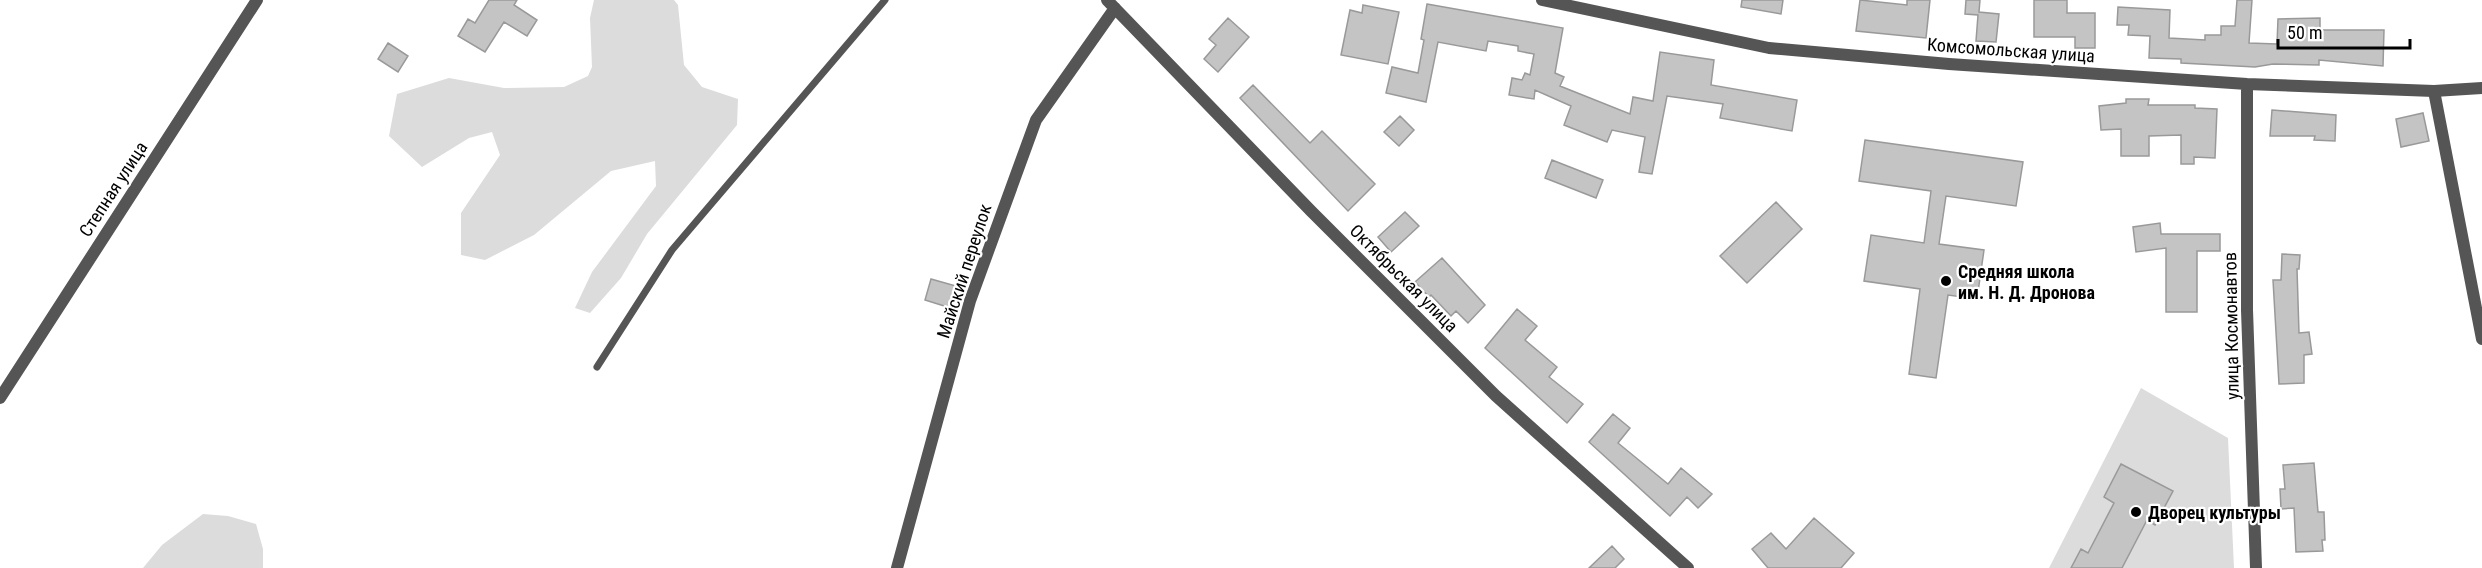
<svg xmlns="http://www.w3.org/2000/svg" width="2482" height="568" font-family="'Roboto Condensed',sans-serif">
<style>
.green{fill:#dcdcdc}
.building{fill:#c4c4c4;stroke:#999;stroke-width:1.5}
.lines{fill:none;stroke-linecap:round;stroke-linejoin:round}
.service{stroke:#555;stroke-width:7}
.minor{stroke:#555;stroke-width:12}
.tertiary{stroke:#555;stroke-width:12}
.poi-dot{fill:#000;stroke:#fff;stroke-width:2}
.labels{text-anchor:middle;dominant-baseline:central;stroke-width:4.5;stroke-linejoin:round;paint-order:stroke}
.street-label{font-size:18px;fill:#000;stroke:#fff}
.poi-label{font-size:18px;font-weight:bold;fill:#000;stroke:#fff;text-anchor:start}
</style>
<rect width="100%" height="100%" fill="#fff"/>
<path class="green" d="M594 0H674L678 5 684 65 702 87 738 99 737 125 647 234 621 278 590 313 575 308 592 272 656 186 655 161 611 171 534 235 485 260 461 255V213L500 155 492 132 469 138 422 167 389 136 397 94 449 78 504 88 564 87 588 76 592 67 590 18Z
M2141 388 2228 438 2234 568H2049Z
M203 514 228 516 256 524 263 549V568H143L162 545Z"/>
<path class="building" d="M489 0H517L514 5 537 20 527 36 504 22 485 52 458 36 468 19 475 23Z
M1742 0H1783L1781 14 1741 7Z
M1860 0 1907 5V0H1930L1926 38 1856 31Z
M1966 0H1980L1979 12 1999 14 1996 42 1976 41 1978 15 1965 14Z
M2034 0H2067V13H2095V48H2075V37H2034Z
M2237 0H2252L2249 43 2277 44 2278 19 2320 18V30H2384L2383 66 2319 60V65L2273 64 2255 67 2181 63V59L2149 58 2150 36 2128 35 2129 25H2117L2118 7 2170 10 2169 38 2205 40V35H2221V26H2235Z
M1427 4 1563 28 1555 73 1564 77 1560 86 1630 114 1633 97 1653 101 1660 52 1714 60 1711 85 1797 100 1792 131 1720 118 1723 104 1667 96 1652 174 1639 172 1645 137 1612 130 1607 142 1564 125 1571 106 1535 90 1534 99 1509 95 1512 78 1522 80 1525 73 1530 75 1534 54 1518 51V46L1488 41 1486 51 1438 42 1426 102 1386 93 1392 67 1418 73 1424 40 1421 39Z
M1363 5 1399 12 1388 64 1341 55 1350 10 1362 13Z
M1228 18 1249 37 1218 72 1204 59 1216 45 1209 39Z
M388 43 408 56 398 72 378 59Z
M1253 85 1310 143 1322 131 1375 184 1348 211 1240 98Z
M2126 99H2149L2148 105H2195V108L2217 109 2215 158 2194 157V164H2181V135L2149 136V156H2121V129L2101 130 2099 106 2126 103Z
M2272 110 2336 115 2335 141 2314 140 2315 136H2270Z
M2423 113 2429 141 2401 147 2396 119Z
M1400 116 1414 130 1399 146 1384 132Z
M1865 140 2023 162 2016 206 1946 196 1939 244 1984 250 1977 299 1948 295 1936 378 1909 374 1920 289 1864 281 1871 235 1924 243 1931 191 1859 181Z
M1552 160 1603 180 1596 198 1545 178Z
M1776 202 1802 229 1747 283 1720 256Z
M1405 212 1419 226 1391 252 1378 237Z
M2160 223 2161 234H2220V251H2197V312H2166V248L2136 252 2133 227Z
M2282 254 2300 255 2299 269H2297L2299 333 2309 332 2312 354 2304 355V383L2279 384 2273 280H2281Z
M1442 258 1485 305 1468 323 1456 311 1451 316 1431 295 1429 297 1415 282Z
M931 279 963 288 957 310 925 300Z
M1517 309 1537 326 1525 340 1557 367 1549 377 1583 404 1567 423 1485 348Z
M1613 414 1630 428 1618 443 1668 484 1681 468 1712 494 1698 508 1687 497 1670 516 1589 442Z
M2314 463 2318 512H2324L2325 540H2322L2323 551 2296 552 2294 508 2281 509 2280 489H2285L2283 465Z
M2121 464 2173 491 2155 525 2147 520 2122 568H2071L2081 549 2088 553 2114 503 2104 497Z
M1814 518 1854 553 1841 568H1768L1752 549 1771 533 1786 549Z
M1612 546 1624 559 1615 568H1589Z"/>
<g class="lines">
<path class="service" d="M597 367 672 250 885 0"/>
<path class="minor" d="M1107 0 1311 211 1496 396 1688 568
M2434 91 2482 339
M0 398 257 0
M897 568 970 301 1036 120 1115 8"/>
<path class="tertiary" d="M1542 0 1769 48 1949 64 2247 84 2434 91 2482 88
M2247 84V310L2256 568"/>
</g>
<g class="poi-dot">
<circle cx="1946" cy="281" r="6"/>
<circle cx="2136" cy="512" r="6"/>
</g>
<g class="labels">
<g class="street-label">
<text transform="translate(2011 50) rotate(4)">Комсомольская улица</text>
<text transform="translate(113 189) rotate(-57)">Степная улица</text>
<text transform="translate(964 271) rotate(-72)">Майский переулок</text>
<text transform="translate(1404 278) rotate(45)">Октябрьская улица</text>
<text transform="translate(2231 326) rotate(-91)">улица Космонавтов</text>
</g>
<g class="poi-label">
<text x="1958" y="271">Средняя школа<tspan x="1958" dy="21">им. Н. Д. Дронова</tspan></text>
<text x="2148" y="512">Дворец культуры</text>
</g>
</g>
<path d="M2278 39v9h132v-9" fill="none" stroke="#000000" stroke-width="3"/>
<text x="2287" y="39" font-size="18" fill="#000000" stroke="#ffffff" stroke-width="4.5" paint-order="stroke">50 m</text>
</svg>
